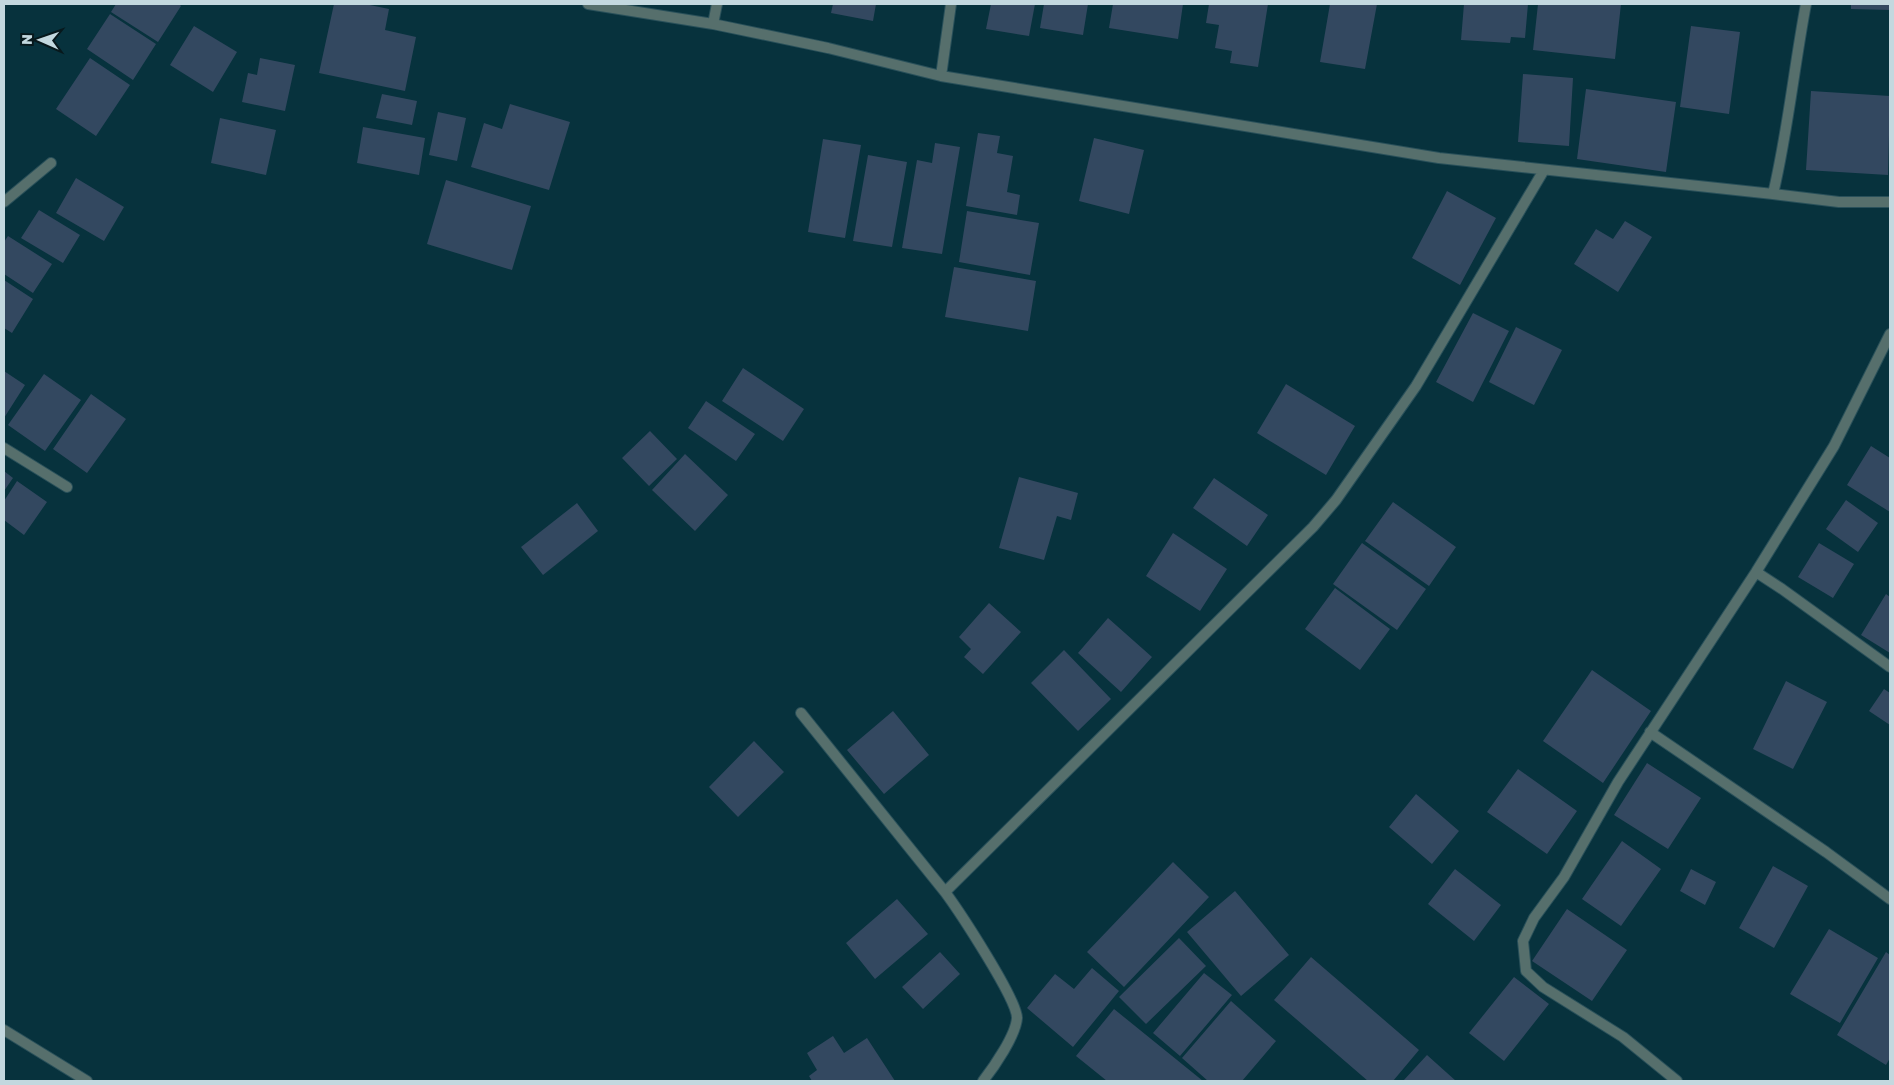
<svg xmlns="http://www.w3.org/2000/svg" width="1894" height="1085" font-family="'Golos Text',sans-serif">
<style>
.building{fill:#334860}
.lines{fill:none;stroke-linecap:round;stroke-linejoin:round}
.minor-casing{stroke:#29505a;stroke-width:12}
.minor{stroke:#566f6c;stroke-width:10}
</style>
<rect width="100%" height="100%" fill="#07323d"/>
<path class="building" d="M116 4H179L181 6 158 42 111 12Z
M334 4H365L389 9 385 30 416 37 405 91 319 73Z
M833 4H876L873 21 831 13Z
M991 4H1035L1029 36 986 29Z
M1044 4H1088L1083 35 1040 28Z
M1113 4H1183L1178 39 1109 28Z
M1209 4H1268L1258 67 1230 63 1232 51 1215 48 1219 25 1206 23Z
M1330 4H1377L1365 69 1320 62Z
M1464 4H1528L1525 38 1511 37 1510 43 1461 40Z
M1538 4H1621L1615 59 1533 50Z
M1851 4H1890V10L1851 9Z
M110 14 156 44 133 80 87 49Z
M194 26 237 52 213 92 170 65Z
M1691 26 1740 32 1729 114 1680 107Z
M90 58 130 85 96 136 56 109Z
M260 58 295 65 285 111 242 102 248 73 257 75Z
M1523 74 1573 78 1569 146 1518 142Z
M1586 89 1676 102 1666 172 1577 159Z
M1811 91 1890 96 1888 175 1806 170Z
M382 94 417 101 412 125 376 118Z
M510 104 570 122 549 190 471 167 484 123 502 129Z
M438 112 466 118 457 161 429 155Z
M220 118 276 130 266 175 211 163Z
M363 127 425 138 419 175 357 163Z
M978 133 1000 136 997 153 1013 156 1007 192 1020 195 1017 215 966 206Z
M1094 138 1144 150 1129 214 1079 201Z
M823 139 861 145 845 238 808 232Z
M935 143 960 147 942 254 902 248 917 160 932 163Z
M868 155 907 162 892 247 853 241Z
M76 178 124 207 104 241 56 213Z
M446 180 531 206 512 270 427 244Z
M1447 191 1496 218 1460 285 1412 258Z
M39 210 80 235 63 263 21 238Z
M967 211 1039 223 1030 275 959 262Z
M1625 221 1652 237 1618 292 1574 264 1596 229 1613 239Z
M8 236 52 264 33 293 4 274V242Z
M954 267 1036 281 1028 331 945 317Z
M4 280 33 299 12 333 4 328Z
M1473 313 1509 331 1473 402 1436 382Z
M1516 327 1562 350 1534 405 1489 382Z
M743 368 804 409 783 441 722 401Z
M4 371 25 385 4 418Z
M44 374 81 400 45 451 8 425Z
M1286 384 1355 426 1326 475 1257 433Z
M91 394 126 419 87 473 53 449Z
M706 401 755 434 736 461 688 428Z
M650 431 677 459 649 486 622 458Z
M1871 446 1890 458V512L1847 485Z
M685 454 728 495 695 531 652 490Z
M4 471 13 478 4 491Z
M1019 477 1078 493 1071 520 1057 516 1044 560 999 548Z
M1214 478 1268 515 1247 546 1193 508Z
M17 481 47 502 24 535 4 520V501Z
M1846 500 1878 523 1858 552 1826 529Z
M1393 502 1456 547 1429 586 1365 541Z
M577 503 598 531 543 575 521 547Z
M1173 533 1227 569 1200 611 1146 576Z
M1362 543 1426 589 1397 630 1333 584Z
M1819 543 1854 564 1833 598 1798 577Z
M1335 588 1390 629 1360 670 1305 629Z
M1886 594 1890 597V653L1861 635Z
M989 603 1021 632 983 674 964 657 971 649 959 637Z
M1108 618 1152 657 1121 692 1078 653Z
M1064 650 1111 699 1078 731 1031 683Z
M1592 670 1651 711 1603 783 1543 741Z
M1786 681 1827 702 1793 769 1753 749Z
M1884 689 1890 693V725L1869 711Z
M893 711 929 755 884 794 847 750Z
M754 741 784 772 738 817 709 787Z
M1647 763 1701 798 1668 849 1614 815Z
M1518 769 1577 811 1547 854 1487 812Z
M1416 794 1459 831 1432 864 1389 827Z
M1622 841 1661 869 1621 926 1582 899Z
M1173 862 1209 897 1124 987 1087 952Z
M1773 866 1808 886 1774 948 1739 928Z
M1455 869 1501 905 1474 941 1428 904Z
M1691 869 1716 882 1705 905 1680 891Z
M1235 891 1289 955 1241 996 1187 932Z
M897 899 928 934 875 979 846 943Z
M1567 909 1627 950 1592 1001 1532 961Z
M1829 929 1878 958 1840 1023 1790 994Z
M1179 938 1206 966 1146 1024 1119 997Z
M940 952 960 974 923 1009 902 987Z
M1886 952 1890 955V1058L1886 1065 1837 1035Z
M1311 957 1419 1050 1393 1081H1368L1274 1000Z
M1092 968 1119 991 1073 1047 1027 1008 1055 974 1074 989Z
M1204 973 1232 995 1180 1056 1153 1033Z
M1514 977 1549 1004 1504 1061 1469 1033Z
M1231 1001 1276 1041 1242 1081H1208L1182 1058Z
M1114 1009 1203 1081H1107L1076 1056Z
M833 1036 844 1053 867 1038 895 1081H812L809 1076 817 1070 807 1053Z
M1427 1055 1456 1081H1403Z"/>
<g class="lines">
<defs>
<path id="minor" d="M588 4 713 24 828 48 941 76 1439 158 1773 194
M1806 4C1794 67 1788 131 1773 194L1839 202H1890
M713 24 717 4
M941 76 951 4
M4 202 51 163
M4 448 67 487
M1756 572 1782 589 1890 667
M801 713 945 892C959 911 1017 999 1017 1018 1016 1035 994 1067 983 1081
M1650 732 1826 852 1890 899
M945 892 1313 527 1336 500 1416 386 1544 170
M4 1030 87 1081
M1677 1081 1623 1037 1543 987 1526 971 1523 941 1534 918 1564 877 1618 782 1756 572 1834 446 1890 334"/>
</defs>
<use href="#minor" class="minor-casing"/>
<use href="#minor" class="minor"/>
</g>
<rect width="1894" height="1085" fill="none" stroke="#c3d8df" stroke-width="10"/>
<g transform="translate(40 40) rotate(272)" stroke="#07181c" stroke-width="4" paint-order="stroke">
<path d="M0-4L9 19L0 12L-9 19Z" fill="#c3d8df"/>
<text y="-8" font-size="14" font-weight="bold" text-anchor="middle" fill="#c3d8df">N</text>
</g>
</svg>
